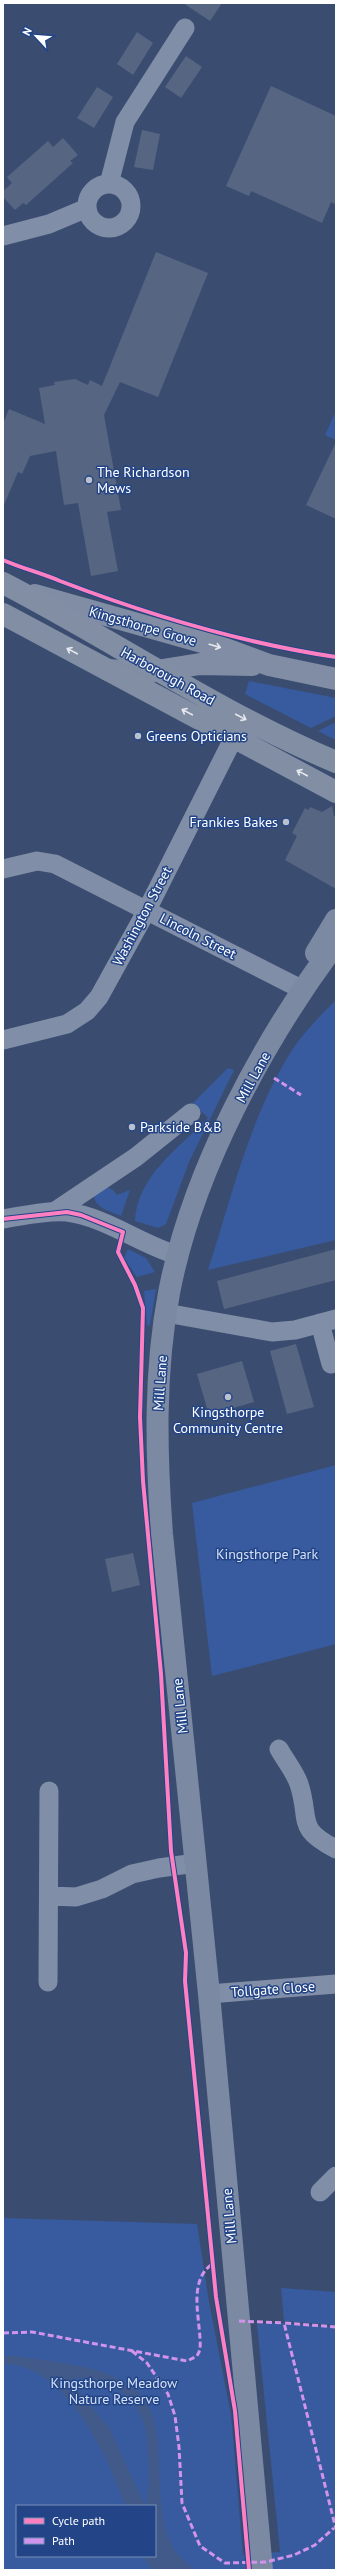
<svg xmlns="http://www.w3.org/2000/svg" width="339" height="2573" font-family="'PT Sans',sans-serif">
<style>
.green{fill:#375b9e;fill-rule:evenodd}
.water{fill:#415a8a;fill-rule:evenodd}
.building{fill:#566582}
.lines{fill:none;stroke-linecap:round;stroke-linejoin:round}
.street{stroke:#818ea7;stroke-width:19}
.secondary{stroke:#7c89a2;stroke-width:22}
.primary{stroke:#808da4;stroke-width:22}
.highway{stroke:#818ea4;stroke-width:22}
.quiet{stroke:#d193ec;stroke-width:3;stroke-dasharray:6 3;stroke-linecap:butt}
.cycleway-casing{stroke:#234588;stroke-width:6}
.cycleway{stroke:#ff80c0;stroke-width:4}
.oneway{stroke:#e6e8ed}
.poi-dot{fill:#bac1cd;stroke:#234588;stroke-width:1.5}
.labels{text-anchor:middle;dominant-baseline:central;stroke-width:3;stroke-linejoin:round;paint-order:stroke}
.poi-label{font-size:14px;fill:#fff;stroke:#234588;text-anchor:start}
.street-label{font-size:14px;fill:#fff;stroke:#234588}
.park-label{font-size:14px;fill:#d3e0f7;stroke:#234588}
</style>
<rect width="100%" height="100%" fill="#3a4d71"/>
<path class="green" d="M336 411V440L325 435Z
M249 681 336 698V716L311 728 245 694Z
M336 722V740L318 731Z
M336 1000V1240L208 1270C232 1196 250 1116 292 1050 304 1032 321 1015 336 1000Z
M228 1068 234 1070 189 1162 166 1224 158 1228 135 1221C137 1176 179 1148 208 1118L193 1103Z
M104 1186 113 1190 117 1195 130 1190 121 1216C110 1211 96 1209 94 1196Z
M128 1249 146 1258 155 1272 137 1277 124 1258Z
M156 1289 150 1325 147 1326 144 1291Z
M336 1465V1644L212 1676 192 1503Z
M3 2218 197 2224 209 2302 231 2415 243 2555 280 2552 257 2324 284 2323 336 2327V2570H3ZM17 2506H155V2556H17Z
M281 2288 336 2292V2325L284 2321Z"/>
<path class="water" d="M3 2356H15C53 2362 93 2364 127 2383 189 2420 129 2534 197 2570H152L143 2556H155V2506H126C107 2456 66 2363 3 2364ZM75 2378C105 2377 136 2394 144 2424 147 2433 147 2444 148 2454 149 2472 150 2488 145 2506L110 2429 75 2387 71 2381Z"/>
<path class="building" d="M183 3H222L210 21Z
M137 32 153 43 133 75 117 64Z
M186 56 202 67 181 98 165 87Z
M271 86 336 116V205L331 202 322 223 251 191 249 196 226 186Z
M97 87 113 97 94 128 77 118Z
M142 130 160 134 153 170 134 167Z
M63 138 78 155 70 161 73 163 26 205 23 203 15 210 3 197V191L12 183 7 177 48 141 53 147Z
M156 252 208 273 158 397 120 382 104 415 121 510 107 512 118 571 91 576 78 503 64 505 56 451 30 456 22 474 18 472 3 507V424L9 409 45 424 39 388 55 385 54 382 75 379 88 385 90 380 102 386Z
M336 442V519L306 505Z
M332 806 334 816 336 817V889L285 860 297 836 292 833 305 808 308 810 310 807 322 812Z
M336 1249V1280L224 1309 217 1281Z
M296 1344 314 1407 287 1414 270 1351Z
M242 1361 254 1402 209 1415 197 1374Z
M133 1553 140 1585 112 1592 105 1559Z"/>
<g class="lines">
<path class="street" d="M109 184 125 122 185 28
M87 206a22 22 0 1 1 44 0a22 22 0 1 1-44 0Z
M3 236 49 224 87 208
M3 869 37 861 55 864 303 990
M3 1040 67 1024 87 1011 99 997 147 910 234 737
M54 1212 136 1157 191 1113
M3 1219C23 1216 46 1210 67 1212 106 1217 140 1244 177 1255
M166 1313 272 1332 295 1330 336 1319
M320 1323 331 1364
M279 1749C285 1760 295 1772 299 1784 311 1821 295 1828 336 1849
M49 1896 76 1897 102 1889 132 1874 159 1868 196 1863
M48 1982 49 1791
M209 1994 336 1984
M320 2192 336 2176"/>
<path class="secondary" d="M316 953 336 920
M262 2570 209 1994 162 1534C156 1453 154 1372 169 1293 192 1172 263 1041 336 943"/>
<path class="primary" d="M35 595 223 648 269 665 336 679
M108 670 144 673 200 664 252 665"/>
<path class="highway" d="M3 583C115 641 219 713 336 762
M3 614 336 792"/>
<path class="quiet" d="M274 1078 301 1095
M239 2321 284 2323
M336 2327 284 2323 336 2529
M3 2333 32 2332 187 2361 197 2356 200 2350C202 2322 186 2283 212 2264
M132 2351 147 2363 168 2394 175 2416 179 2447 182 2503 200 2546 225 2563 266 2562 294 2555 315 2545 334 2528"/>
<defs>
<path id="cycleway" d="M3 560C21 568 41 573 60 581 149 615 241 643 336 657
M3 1219 67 1212 81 1215 123 1232 118 1252 135 1285 143 1308 140 1417 143 1481 161 1674 171 1851 186 1953 185 1981 216 2297 235 2411 249 2570"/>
</defs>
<use href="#cycleway" class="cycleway-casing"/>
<use href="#cycleway" class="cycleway"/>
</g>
<defs><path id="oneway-shaft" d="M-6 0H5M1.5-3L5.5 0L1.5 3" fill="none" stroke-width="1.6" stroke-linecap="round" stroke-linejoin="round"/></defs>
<g class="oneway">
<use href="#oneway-shaft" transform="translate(215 646) rotate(16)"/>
<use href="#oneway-shaft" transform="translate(72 651) rotate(-152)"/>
<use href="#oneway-shaft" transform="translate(187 712) rotate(-152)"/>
<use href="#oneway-shaft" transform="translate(241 717) rotate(28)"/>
<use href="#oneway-shaft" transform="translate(302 773) rotate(-152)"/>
</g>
<g class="poi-dot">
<circle cx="89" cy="480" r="4"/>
<circle cx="138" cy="736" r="4"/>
<circle cx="286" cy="822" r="4"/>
<circle cx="132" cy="1127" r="4"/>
<circle cx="228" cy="1397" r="4"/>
</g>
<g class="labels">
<g class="poi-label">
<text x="97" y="472">The Richardson<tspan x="97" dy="16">Mews</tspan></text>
<text x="146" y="736">Greens Opticians</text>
<text x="278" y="822" text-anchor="end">Frankies Bakes</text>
<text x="140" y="1127">Parkside B&amp;B</text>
<text x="228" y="1412" text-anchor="middle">Kingsthorpe<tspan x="228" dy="16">Community Centre</tspan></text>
</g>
<g class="street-label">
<text transform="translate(143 626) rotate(16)">Kingsthorpe Grove</text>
<text transform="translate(168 676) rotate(29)">Harborough Road</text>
<text transform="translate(142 916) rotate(-62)">Washington Street</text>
<text transform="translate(198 936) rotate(27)">Lincoln Street</text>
<text transform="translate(253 1077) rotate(-61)">Mill Lane</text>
<text transform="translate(160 1383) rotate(-86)">Mill Lane</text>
<text transform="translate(180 1706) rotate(-96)">Mill Lane</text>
<text transform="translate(273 1989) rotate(-4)">Tollgate Close</text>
<text transform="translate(229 2216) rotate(-95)">Mill Lane</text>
</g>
<g class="park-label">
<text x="267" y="1554">Kingsthorpe Park</text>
<text x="114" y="2383">Kingsthorpe Meadow<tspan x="114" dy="16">Nature Reserve</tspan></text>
</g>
</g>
<rect width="339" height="2573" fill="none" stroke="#ffffff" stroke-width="8"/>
<rect x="16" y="2505" width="140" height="52" fill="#234588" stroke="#7b8fb8"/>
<rect x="24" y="2518" width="20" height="6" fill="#ff80c0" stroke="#7b8fb8"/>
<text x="52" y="2525" font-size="12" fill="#ffffff">Cycle path</text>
<rect x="24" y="2538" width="20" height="6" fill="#d193ec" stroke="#7b8fb8"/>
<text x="52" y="2545" font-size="12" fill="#ffffff">Path</text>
<g transform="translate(36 36) rotate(296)" stroke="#234588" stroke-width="3" paint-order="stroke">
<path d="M0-3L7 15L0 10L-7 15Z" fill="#ffffff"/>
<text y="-6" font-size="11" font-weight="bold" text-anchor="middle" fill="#ffffff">N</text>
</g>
</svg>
